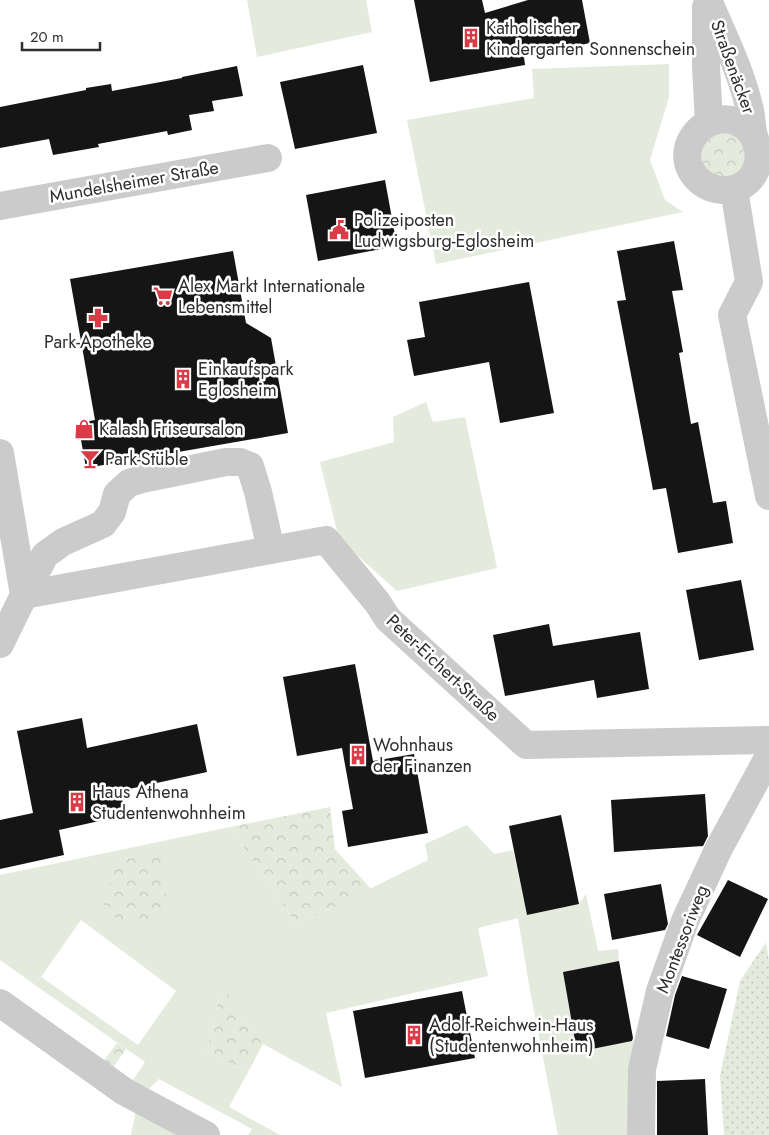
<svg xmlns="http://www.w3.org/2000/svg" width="769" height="1135" font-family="Jost,sans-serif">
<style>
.grass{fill:#e4ebdd;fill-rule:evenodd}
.forest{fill:url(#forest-crowns)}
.park{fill:url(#park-dots)}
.building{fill:#151515}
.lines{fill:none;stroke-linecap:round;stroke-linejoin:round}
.minor{stroke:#cbcbcb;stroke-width:28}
.labels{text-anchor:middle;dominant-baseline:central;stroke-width:5;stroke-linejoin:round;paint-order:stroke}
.poi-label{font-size:18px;fill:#2e2e2e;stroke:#fff;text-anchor:start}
.street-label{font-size:18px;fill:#2e2e2e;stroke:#fff}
</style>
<defs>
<pattern id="forest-crowns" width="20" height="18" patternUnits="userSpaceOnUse" patternTransform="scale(1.25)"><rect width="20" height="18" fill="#e4ebdd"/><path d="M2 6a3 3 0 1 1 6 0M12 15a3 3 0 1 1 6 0" fill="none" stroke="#c4cabe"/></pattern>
<pattern id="park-dots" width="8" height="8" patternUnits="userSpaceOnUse" patternTransform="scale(1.25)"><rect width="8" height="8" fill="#e4ebdd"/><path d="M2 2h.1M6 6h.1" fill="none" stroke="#c4cabe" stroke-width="1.8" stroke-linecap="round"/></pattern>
</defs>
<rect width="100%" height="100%" fill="#fff"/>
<path class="grass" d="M247 0H366L372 32 257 57Z
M669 64V97L650 160 665 200 683 212 436 264 407 120 534 98 532 69Z
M426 402 433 422 465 417 497 568 397 591 339 539 320 462 394 442 393 417Z
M467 825 494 854 513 850 527 915 579 904 586 894 598 951 618 949 619 961 563 972 577 1051 634 1041 642 1069 641 1135H558L531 996 518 918 478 928 488 976 326 1013 342 1087 263 1044 222 987 207 1051 248 1072 229 1107 280 1135H248L252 1129 159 1079 138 1099 206 1135H131L138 1099 125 1092 145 1062 45 992 0 960V875L230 827 297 925 428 860 425 844ZM81 920 176 991 138 1045 41 977Z"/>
<path class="forest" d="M731 120 758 162 716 190 689 147Z
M330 807 335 849 371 889 297 925 230 827Z
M164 852 166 902 143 927 102 913 116 861Z
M222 986 263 1044 248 1072 207 1051Z
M117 1043 126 1049 106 1078 99 1067Z"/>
<path class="park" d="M766 942 769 961V1135H724L720 1076 740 981Z"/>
<path class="building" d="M414 0H482L485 13 528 0H582L590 43 524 57 525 65 430 82Z
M363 65 377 133 295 149 280 82Z
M237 66 243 96 212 101 214 111 189 115 192 130 168 135 167 131 98 144 99 147 53 155 49 139 0 148V107L86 90V88L111 84 112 91 182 78V77Z
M385 180 397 246 318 261 306 195Z
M674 241 683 290 672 291 683 352 679 353 691 424 698 422 713 503 726 501 733 543 678 553 666 488 653 490 617 301 626 300 617 251Z
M233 251 246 323 271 338 288 433 86 468 78 423 95 420 70 279Z
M529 282 554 413 500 423 489 362 414 376 407 340 425 337 419 302Z
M741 580 754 650 699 660 686 590Z
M549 624 553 646 640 632 649 689 597 698 594 680 505 696 493 635Z
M355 664 373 761 414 754 428 833 348 847 342 811 353 809 342 748 297 756 283 677Z
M82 718 87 748 197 724 207 772 120 791 126 815 59 830 64 855 0 869V820L33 813 17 731Z
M705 794 708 836 703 846 614 852 611 800Z
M561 815 579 904 527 915 509 826Z
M728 880 768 899 740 957 697 935Z
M661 884 668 924 665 930 612 940 604 894Z
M619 961 633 1038 632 1041 577 1052 563 972Z
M682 976 727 989 709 1049 666 1036 675 995Z
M462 991 475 1058 365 1078 353 1011Z
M705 1079 708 1135H657V1081Z"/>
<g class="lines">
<path class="minor" d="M708 0C723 35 740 69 749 106 752 116 751 126 754 136 757 146 760 151 758 162 753 193 713 200 694 175 671 145 711 104 743 125 747 127 750 132 754 136
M706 7V66L709 123
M734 189 749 282 732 315 769 496
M0 206 268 158
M0 453 24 595
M24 595 45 555 63 542 103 524 112 512 117 494 129 483 142 479 226 462H240L250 466 258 492 271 550
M0 644 24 595 326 540 377 602 388 619 526 745 769 740
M0 1003 125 1092 206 1135
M641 1135 642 1069 660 991 685 921 719 848 769 756"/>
</g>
<defs>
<symbol id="building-bare" viewBox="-9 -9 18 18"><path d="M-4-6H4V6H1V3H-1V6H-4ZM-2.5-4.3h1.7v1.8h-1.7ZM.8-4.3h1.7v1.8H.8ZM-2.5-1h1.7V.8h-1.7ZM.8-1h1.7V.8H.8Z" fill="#db3b47" stroke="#fff" stroke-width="2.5" paint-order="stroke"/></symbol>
<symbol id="civic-bare" viewBox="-9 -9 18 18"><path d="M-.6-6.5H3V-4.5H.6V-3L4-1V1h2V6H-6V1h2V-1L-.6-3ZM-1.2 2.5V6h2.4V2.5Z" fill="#db3b47" stroke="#fff" stroke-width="2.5" paint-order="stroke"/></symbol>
<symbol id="supermarket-bare" viewBox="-9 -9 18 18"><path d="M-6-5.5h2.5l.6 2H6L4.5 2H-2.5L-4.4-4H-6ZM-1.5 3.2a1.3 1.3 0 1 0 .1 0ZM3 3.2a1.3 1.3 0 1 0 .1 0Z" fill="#db3b47" stroke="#fff" stroke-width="2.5" paint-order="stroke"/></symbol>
<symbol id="pharmacy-bare" viewBox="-9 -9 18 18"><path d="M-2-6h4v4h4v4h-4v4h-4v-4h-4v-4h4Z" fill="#db3b47" stroke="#fff" stroke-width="2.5" paint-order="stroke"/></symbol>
<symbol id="shop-bare" viewBox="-9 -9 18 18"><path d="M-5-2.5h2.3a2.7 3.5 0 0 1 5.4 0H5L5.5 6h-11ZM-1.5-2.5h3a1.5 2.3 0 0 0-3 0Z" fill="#db3b47" stroke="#fff" stroke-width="2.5" paint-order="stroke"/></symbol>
<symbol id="bar-bare" viewBox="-9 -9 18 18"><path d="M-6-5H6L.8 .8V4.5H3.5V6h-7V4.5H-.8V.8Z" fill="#db3b47" stroke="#fff" stroke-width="2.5" paint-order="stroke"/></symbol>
</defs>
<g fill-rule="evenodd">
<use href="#building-bare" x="457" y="24" width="28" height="28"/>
<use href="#civic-bare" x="325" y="216" width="28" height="28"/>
<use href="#supermarket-bare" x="149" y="282" width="28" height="28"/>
<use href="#pharmacy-bare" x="84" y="304" width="28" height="28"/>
<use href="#building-bare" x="169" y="365" width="28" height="28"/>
<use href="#shop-bare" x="70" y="415" width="28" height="28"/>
<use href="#bar-bare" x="76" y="445" width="28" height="28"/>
<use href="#building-bare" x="344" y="741" width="28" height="28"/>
<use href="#building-bare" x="63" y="788" width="28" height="28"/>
<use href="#building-bare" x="400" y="1021" width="28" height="28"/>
</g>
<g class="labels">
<g class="poi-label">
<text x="486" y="28">Katholischer<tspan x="486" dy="21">Kindergarten Sonnenschein</tspan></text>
<text x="354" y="220">Polizeiposten<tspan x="354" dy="21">Ludwigsburg-Eglosheim</tspan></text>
<text x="178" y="286">Alex Markt Internationale<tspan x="178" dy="21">Lebensmittel</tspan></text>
<text x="98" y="342" text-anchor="middle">Park-Apotheke</text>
<text x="198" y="369">Einkaufspark<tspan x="198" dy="21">Eglosheim</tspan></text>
<text x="99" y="429">Kalash Friseursalon</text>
<text x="105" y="459">Park-Stüble</text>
<text x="373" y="745">Wohnhaus<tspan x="373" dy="21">der Finanzen</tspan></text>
<text x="92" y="792">Haus Athena<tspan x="92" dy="21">Studentenwohnheim</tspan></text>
<text x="429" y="1025">Adolf-Reichwein-Haus<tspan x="429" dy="21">(Studentenwohnheim)</tspan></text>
</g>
<g class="street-label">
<text transform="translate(733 67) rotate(70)">Straßenäcker</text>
<text transform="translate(134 182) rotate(-10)">Mundelsheimer Straße</text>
<text transform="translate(443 668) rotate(43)">Peter-Eichert-Straße</text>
<text transform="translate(682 939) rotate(-69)">Montessoriweg</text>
</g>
</g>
<path d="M22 42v8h78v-8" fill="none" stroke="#2e2e2e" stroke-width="2.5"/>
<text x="30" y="42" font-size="15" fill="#2e2e2e" stroke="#ffffff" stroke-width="4" paint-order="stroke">20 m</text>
</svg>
